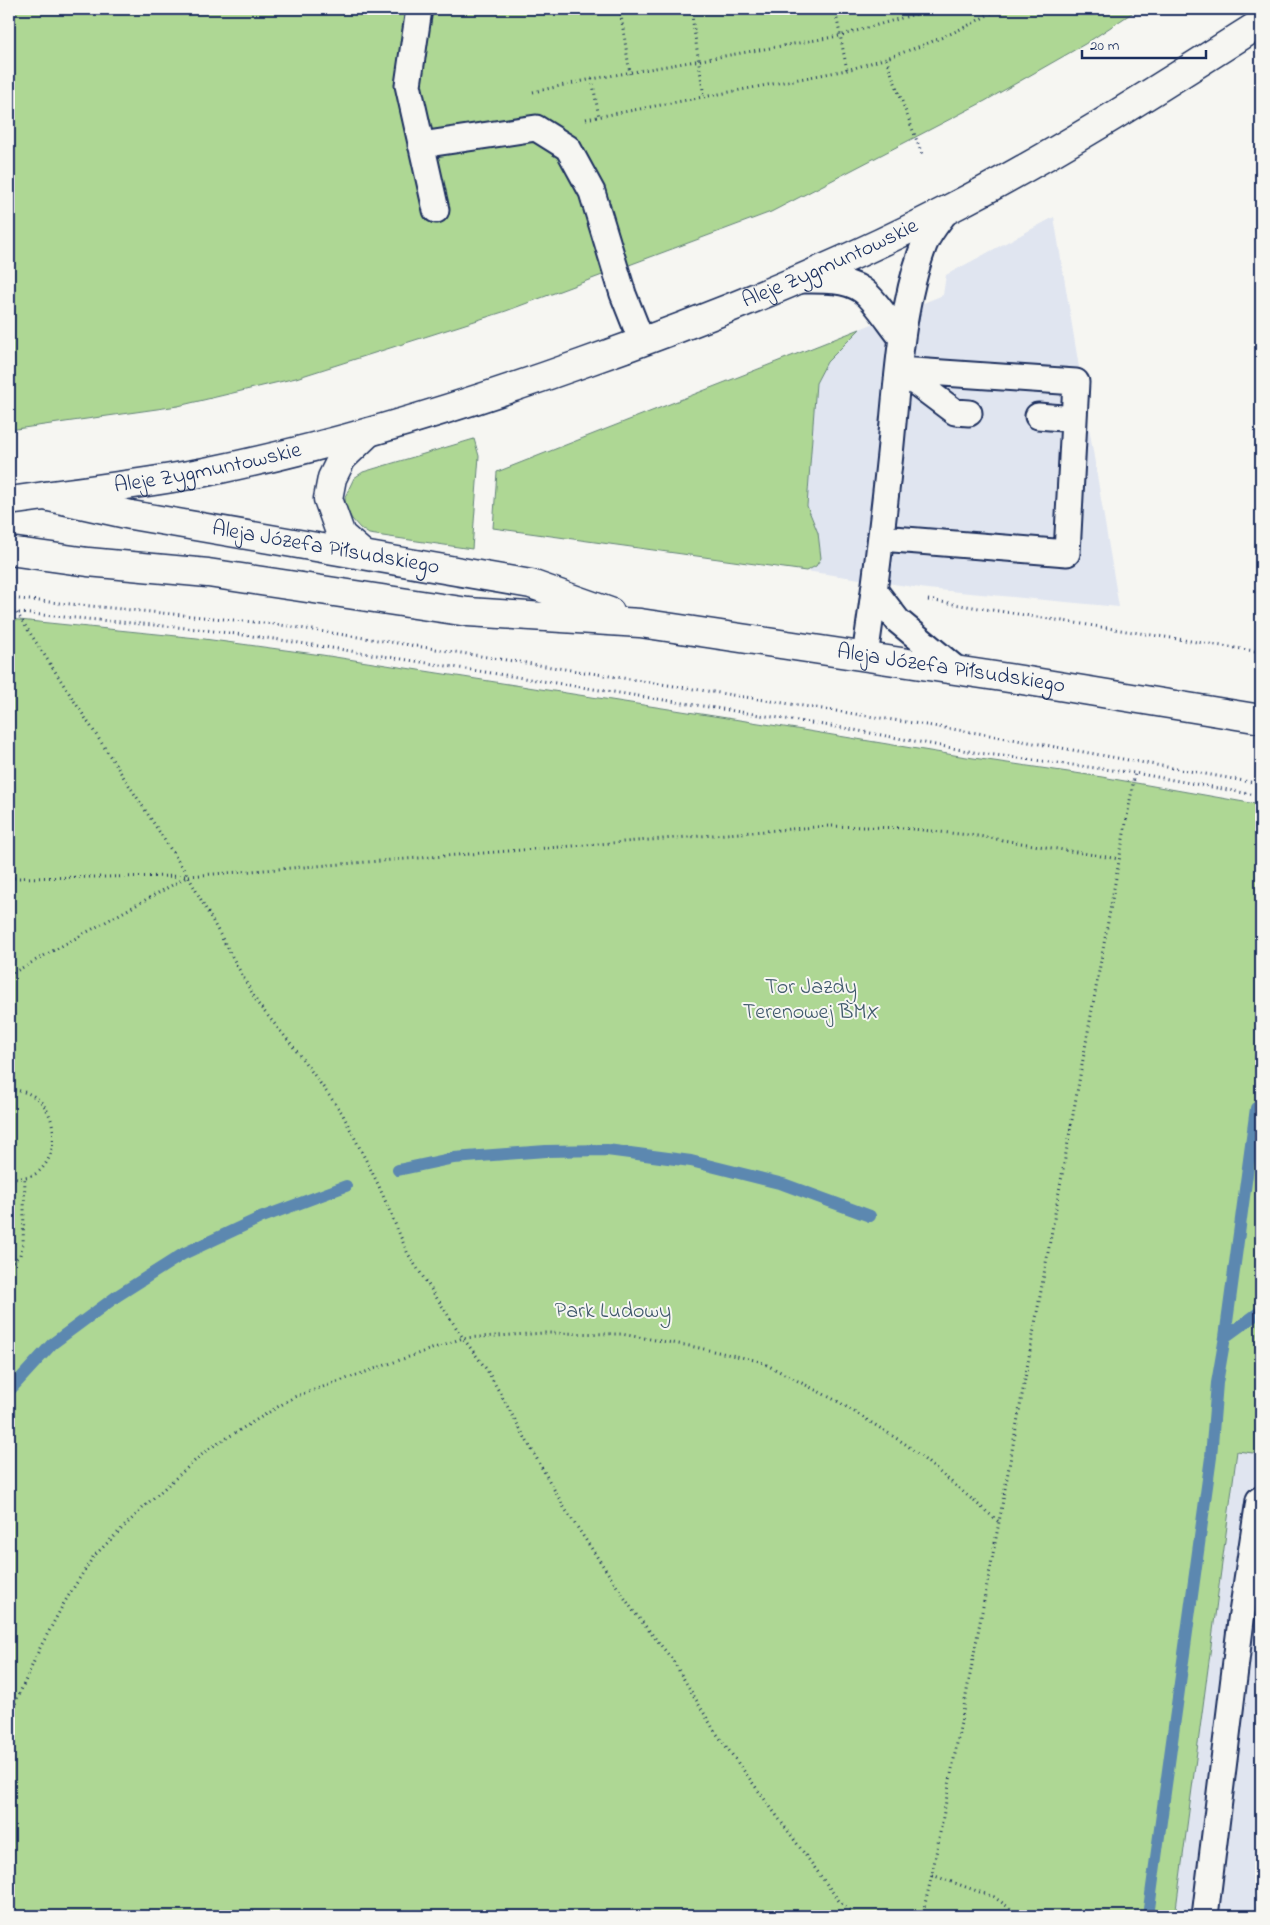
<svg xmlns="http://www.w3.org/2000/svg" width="1270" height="1925" font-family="'Indie Flower',sans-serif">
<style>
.built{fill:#e0e5f0}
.green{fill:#aed794;stroke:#648379}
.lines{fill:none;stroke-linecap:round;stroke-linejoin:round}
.stream{stroke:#5b88b0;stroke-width:12}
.lane-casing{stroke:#1b2f5e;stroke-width:29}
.secondary-casing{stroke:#1b2f5e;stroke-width:31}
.path{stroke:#1b2f5e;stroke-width:3;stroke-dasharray:1 4;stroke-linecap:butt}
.lane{stroke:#f6f6f2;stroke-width:25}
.secondary{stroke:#f6f6f2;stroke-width:28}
.labels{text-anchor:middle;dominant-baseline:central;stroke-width:4;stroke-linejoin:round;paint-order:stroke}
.street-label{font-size:22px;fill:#1b2f5e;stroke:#f6f6f2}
.park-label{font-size:22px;fill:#40596c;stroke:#f6f6f2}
</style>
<rect width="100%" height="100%" fill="#f6f6f2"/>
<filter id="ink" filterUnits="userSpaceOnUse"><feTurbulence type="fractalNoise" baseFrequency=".02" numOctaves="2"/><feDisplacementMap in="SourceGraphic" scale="10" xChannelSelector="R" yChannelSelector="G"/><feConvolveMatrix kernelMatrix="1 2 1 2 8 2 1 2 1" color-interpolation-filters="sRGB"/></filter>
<g filter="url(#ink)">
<path class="built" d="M1054 217 1119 607 927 589 806 571 816 566 818 533 807 506 816 383 827 362 860 329 943 295 946 275Z
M1261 1272V1916H1175L1237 1451Z"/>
<path class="green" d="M9 9H1138L1085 44 985 101 771 212 506 311 296 378 178 406 9 430Z
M860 329 827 362 816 383 807 506 818 533 821 558 816 566 806 571 493 528 497 472Z
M474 439 479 456 472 549 369 534 360 528 352 519 346 508 345 497 354 478 363 472Z
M9 619 197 638 322 655 778 726 960 756 1102 777 1261 805V1454L1237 1451 1175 1916H9Z"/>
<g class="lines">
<path class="stream" d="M398 1170 454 1158 546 1151 607 1150 691 1161 783 1184 870 1216
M1225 1337 1256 1108
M9 1391 52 1344 117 1296 183 1254 260 1218 346 1186
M1148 1916 1211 1457 1217 1383 1225 1337 1261 1311"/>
<defs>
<path id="lane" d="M419 9 408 85 436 210
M421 145 536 128 568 148 592 192 623 294 642 342
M797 280C818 280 844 278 862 290 875 299 891 325 902 338
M899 370 955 412 969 413
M1038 416 1074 419
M881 538 1067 553 1076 382 899 370
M875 591 898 621 957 670
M865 656C875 589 883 521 890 454 897 387 900 308 924 245 929 232 939 221 947 210
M1205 1916 1241 1620 1259 1500 1261 1501"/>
<g id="secondary">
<path id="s1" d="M45 496C102 488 159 482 215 470 341 444 463 406 583 363 708 319 831 270 949 209 1057 154 1159 88 1261 23"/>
<path id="s2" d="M9 501 45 496 131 515 531 584 610 612"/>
<path id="s3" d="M9 551 88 562 208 573 468 612 640 623 1022 680 1261 719"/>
<path d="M363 554 341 535 328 499 332 478 342 458 367 434"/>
</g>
</defs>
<use href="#lane" class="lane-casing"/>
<use href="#secondary" class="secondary-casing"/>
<path class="path" d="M620 9 630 74
M691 9 704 97
M835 9 847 70
M886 59 923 157
M592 79 599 117
M533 92 592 79 839 36 933 9
M586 119 847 70C899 55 952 37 998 9
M9 598 274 624 984 734 1261 784
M928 600 1261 652
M9 612 198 629 274 639 843 728 979 753 1135 773 1261 796
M17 613 188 876 258 1004 292 1045 342 1113 378 1184 408 1254 463 1338 487 1370 565 1509 634 1612 672 1659 714 1730 839 1901 857 1916
M9 878 188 876 829 826 903 828 978 836 1119 859
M9 975 187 877
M9 1090C74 1089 62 1194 9 1176
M9 1265 20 1255 23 1244 25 1178
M9 1717 40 1648 64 1603 93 1557 149 1502 207 1450 294 1397 463 1338 545 1333 621 1334 690 1346 759 1361 837 1401 907 1445 999 1522
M932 1875 994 1897 1021 1916
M922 1916 932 1875 999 1522 1135 773"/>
<use href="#lane" class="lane"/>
<use href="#secondary" class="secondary"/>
</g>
</g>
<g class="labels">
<g class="street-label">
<text stroke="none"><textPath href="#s1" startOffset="822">Aleje Zygmuntowskie</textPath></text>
<text stroke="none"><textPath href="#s1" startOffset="165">Aleje Zygmuntowskie</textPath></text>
<text stroke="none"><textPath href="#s2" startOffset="322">Aleja Józefa Piłsudskiego</textPath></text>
<text stroke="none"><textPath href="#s3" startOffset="950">Aleja Józefa Piłsudskiego</textPath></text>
</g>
<g class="park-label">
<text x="811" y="988">Tor Jazdy<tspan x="811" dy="25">Terenowej BMX</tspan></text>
<text x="613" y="1312">Park Ludowy</text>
</g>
</g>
<rect width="1270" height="1925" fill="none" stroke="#f6f6f2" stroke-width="30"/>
<rect x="15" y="15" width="1240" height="1895" fill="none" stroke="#1b2f5e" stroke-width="2" filter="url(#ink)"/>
<path d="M1082 50v8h124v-8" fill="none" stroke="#1b2f5e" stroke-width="2.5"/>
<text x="1090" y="50" font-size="15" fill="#1b2f5e" stroke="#f6f6f2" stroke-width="4" paint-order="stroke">20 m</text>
</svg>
